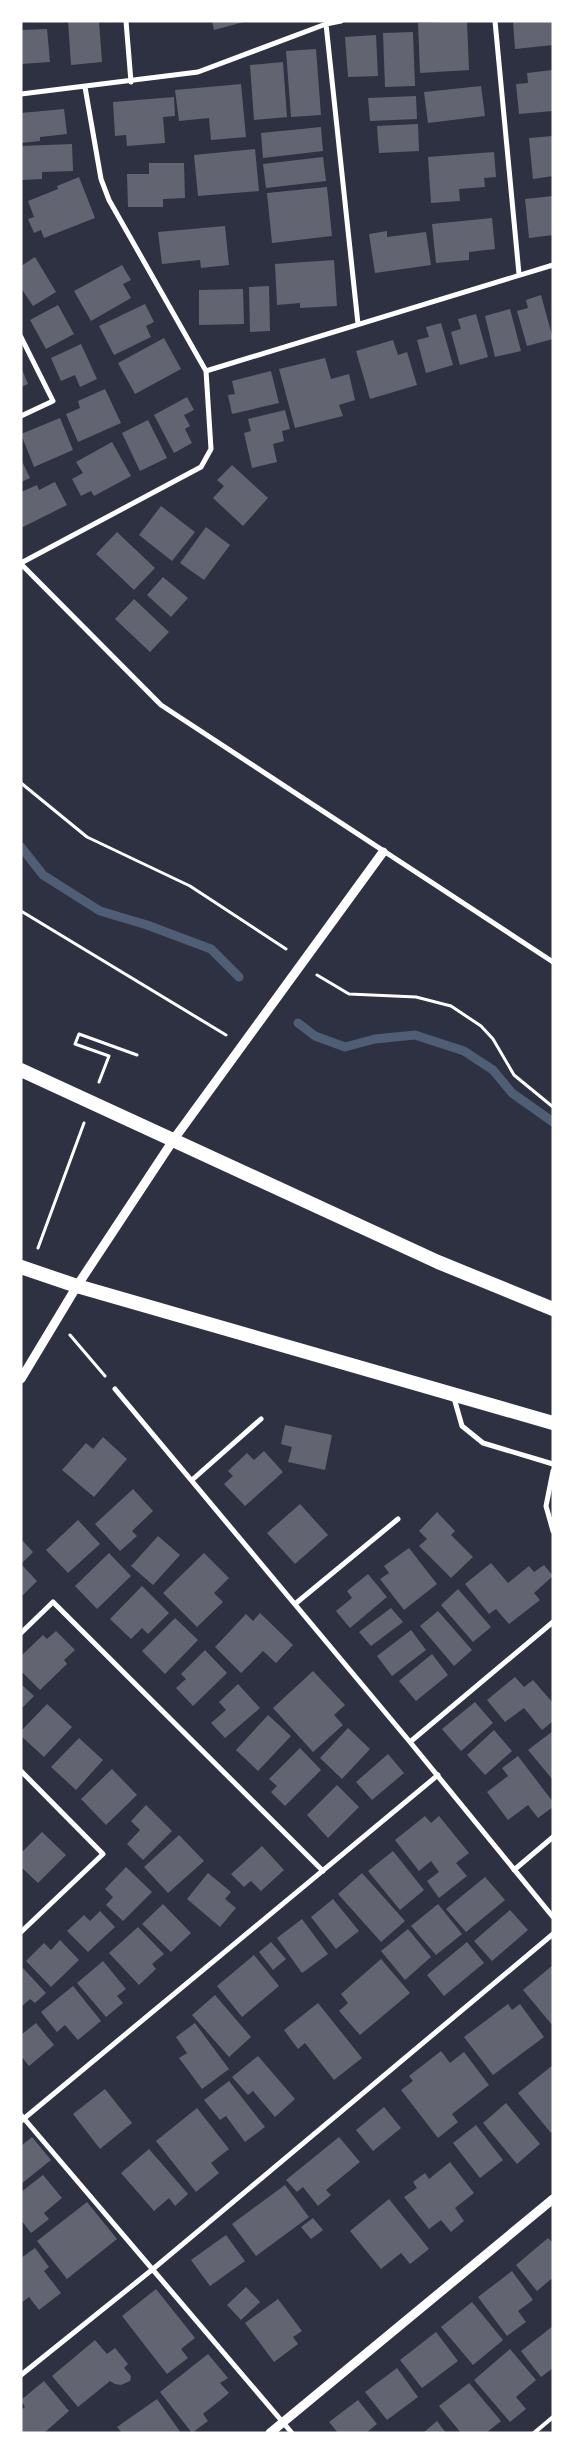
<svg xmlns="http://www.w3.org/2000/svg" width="574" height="2454" font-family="Quicksand,sans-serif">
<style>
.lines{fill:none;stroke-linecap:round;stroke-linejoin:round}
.stream{stroke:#4f5d75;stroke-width:9}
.building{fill:#626471}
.path{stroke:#fff;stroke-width:3}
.service{stroke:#fff;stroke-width:4}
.minor{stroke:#fff;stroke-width:5}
.tertiary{stroke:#fff;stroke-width:9}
.trunk{stroke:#fff;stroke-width:14}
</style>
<rect width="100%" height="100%" fill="#2d3142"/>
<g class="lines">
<path class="stream" d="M21 847 43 875 100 911 147 925 211 949 239 977
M298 1023 315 1036 345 1047 375 1039 415 1035 464 1051 493 1070 512 1093 553 1122"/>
</g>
<path class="building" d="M68 21H99L102 62 71 65Z
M212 21H244V22L214 30Z
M467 21 469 70 420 73 418 23Z
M513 21H553V45L515 49Z
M47 29 50 62 21 64V30Z
M413 32 415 86 385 87 383 33Z
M376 35 378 76 348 77 345 37Z
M316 49 321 115 291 117 286 51Z
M283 62 287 117 254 120 250 65Z
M553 70V111L519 114 516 84 528 83 527 73Z
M241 84 246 137 211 140 209 118 179 121 175 90Z
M481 86 485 116 428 123 424 92Z
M416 96 417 119 370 121 368 98Z
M174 97 175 116 163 117 165 143 127 146 126 135 115 136 113 102Z
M64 109 67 134 40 137V141L21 143V113Z
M418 124 419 151 379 153 377 126Z
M321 127 323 151 263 158 261 133Z
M553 136V176L533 179 529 138Z
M72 144 73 171 42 172V179L21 180V146Z
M255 149 259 191 198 196 194 155Z
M494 152 496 177 484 178 485 187 459 189 460 201 431 203 428 157Z
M323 157 326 181 266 188 263 164Z
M149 163H184L185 198 163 199V207H128L127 174H149Z
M79 177 95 218 44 238 41 230 34 233 28 219 34 217 28 201 58 189 57 186Z
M327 187 332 236 272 243 267 193Z
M553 196V235L529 238 525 199Z
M492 218 495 249 469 252V260L436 263 432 224Z
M225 226 229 265 201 268 200 260 162 264 158 232Z
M387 231V237L426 232 431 265 375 273 369 234Z
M35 257 56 292 33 306 21 288V266Z
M334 260 337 306 300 308V303L277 305 275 264Z
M122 265 131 280 123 284 131 298 91 321 74 291Z
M269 286 270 331 250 332 249 287Z
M243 289 244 324 199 325V290Z
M541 295 553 339 527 346 517 311 528 308 526 300Z
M145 304 154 322 146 326 151 337 114 355 99 326Z
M58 305 74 334 46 349 30 320Z
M510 309 521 351 495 357 485 316Z
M476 314 488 357 460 365 451 332 461 329 458 319Z
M441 323 453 365 426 373 417 340 429 337 426 327Z
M164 338 181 369 135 394 118 363Z
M393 340 398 355 407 352 417 385 370 399 356 351Z
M81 344 97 379 80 387 75 375 61 381 51 358Z
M325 358 331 379 349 374 355 400 339 405 343 416 295 428 279 369Z
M21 367 28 384 21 387Z
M271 371 279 403 232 414 228 395 235 394 232 381Z
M105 389 121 423 78 442 66 414 80 408 78 401Z
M187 397 194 410 184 415 190 426 185 429 192 443 174 453 154 415Z
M285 410 290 429 282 431 284 441 273 444 277 462 252 468 244 433 251 431 248 419Z
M60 418 73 450 34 467 21 434Z
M148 420 167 458 140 471 122 433Z
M112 442 131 476 94 496 91 491 81 496 72 479 83 473 76 462Z
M21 459 30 478 21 482Z
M232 465 268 498 243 526 213 498 224 486 217 480Z
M55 482 67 505 21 528V492L37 485 39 490Z
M161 506 195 532 172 561 139 535Z
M206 527 230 545 204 580 180 563Z
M117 532 155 568 134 590 96 554Z
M163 577 188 598 171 617 147 595Z
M134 599 169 632 150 652 115 619Z
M285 1425 332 1435 325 1470 288 1462 292 1447 281 1444Z
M103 1437 127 1459 94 1497 62 1470 86 1443 93 1449Z
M264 1451 283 1472 245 1506 224 1484 233 1476 228 1471 247 1453 254 1460Z
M133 1489 153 1511 132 1531 137 1536 120 1551 95 1524Z
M300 1504 328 1535 295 1564 267 1533Z
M437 1512 455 1531 451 1535 473 1557 451 1578 419 1546 427 1539 419 1531Z
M78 1520 100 1544 68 1573 46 1550Z
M158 1536 180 1555 153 1585 131 1566Z
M21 1539 33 1552 21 1564Z
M409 1548 437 1584 404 1610 380 1579 389 1573 384 1566Z
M109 1553 131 1576 97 1609 75 1586Z
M204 1553 229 1578 214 1593 223 1602 197 1627 163 1593Z
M491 1563 508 1583 529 1566 534 1572 544 1565 553 1576 534 1593 540 1600 509 1624 496 1609 489 1614 465 1584Z
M21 1564 37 1581 21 1597Z
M368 1574 387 1597 350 1628 336 1611 352 1598 347 1591Z
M142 1586 169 1613 148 1634 142 1628 131 1639 110 1619Z
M458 1589 491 1627 473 1642 441 1605Z
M391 1608 403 1622 371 1646 359 1632Z
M438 1611 472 1650 454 1666 420 1626Z
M260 1613 293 1645 276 1663 263 1651 241 1673 215 1647 246 1614 253 1621Z
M175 1618 198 1640 165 1674 142 1651Z
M411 1630 426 1650 392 1676 377 1656Z
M56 1631 75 1650 64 1660 67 1664 40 1690 21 1671V1656L43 1635 47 1639Z
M205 1650 227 1673 193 1706 176 1688 186 1679 181 1674Z
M432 1654 448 1675 416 1701 399 1681Z
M313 1671 345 1705 334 1715 343 1725 313 1752 273 1708Z
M515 1677 524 1687 533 1680 553 1703V1721L542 1730 524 1708 505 1722 487 1700Z
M21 1684 34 1696 21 1709Z
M238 1684 260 1708 225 1738 211 1723 226 1710 219 1702Z
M475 1702 493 1723 461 1751 442 1729Z
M47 1704 72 1727 44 1757 21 1736V1731Z
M268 1715 291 1736 258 1771 236 1750Z
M348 1728 370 1749 342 1779 320 1758Z
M494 1730 512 1751 485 1775 467 1755Z
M553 1731V1780L528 1750Z
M79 1738 103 1760 76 1790 51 1767Z
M300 1748 321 1770 285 1806 271 1792 277 1786 269 1779Z
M388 1754 404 1773 372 1800 356 1782Z
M518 1756 553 1802V1807L538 1818 528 1805 508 1820 487 1792 508 1776 502 1768Z
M112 1769 137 1795 106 1825 81 1799Z
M337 1785 359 1807 328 1838 307 1815Z
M146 1805 172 1831 143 1860 127 1844 140 1830 131 1821Z
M425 1816 431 1823 439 1816 469 1853 456 1863 467 1876 439 1898 427 1881 439 1872 431 1861 419 1871 395 1840Z
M42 1832 66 1855 38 1883 21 1867V1853Z
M179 1835 204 1861 168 1893 144 1867Z
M262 1846 284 1870 261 1891 251 1881 244 1887 231 1874Z
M393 1851 424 1890 400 1910 368 1871Z
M126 1867 152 1892 123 1921 106 1905 113 1897 105 1889Z
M208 1873 231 1892 225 1899 236 1908 220 1927 187 1899Z
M362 1873 405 1921 381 1942 338 1894Z
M485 1877 505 1900 466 1932 446 1909Z
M333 1899 359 1931 336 1949 311 1917Z
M163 1904 191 1933 171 1952 142 1924Z
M438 1904 462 1934 436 1955 411 1926Z
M510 1910 528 1930 492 1961 474 1941Z
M100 1911 115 1927 88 1952 67 1931 84 1915 90 1921Z
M302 1919 328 1954 302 1973 277 1938Z
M138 1927 164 1954 152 1964 156 1969 139 1985 109 1953Z
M408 1929 431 1957 405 1980 381 1951Z
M60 1940 79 1960 51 1987 26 1961 44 1943 51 1950Z
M271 1942 286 1959 273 1970 259 1952Z
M467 1942 484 1963 444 1996 427 1975Z
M254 1955 279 1986 242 2017 217 1986Z
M381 1959 410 1993 360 2035 339 2011 348 2003 341 1994Z
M103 1961 126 1989 117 1996 123 2003 106 2017 77 1983Z
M553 1965V2026L523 1990Z
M21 1966 46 1993 35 2003 30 1999 21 2007Z
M73 1986 101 2021 78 2040 65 2025 57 2032 41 2012Z
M215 1995 251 2037 229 2057 192 2015Z
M318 2003 362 2058 334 2080 305 2043 298 2049 284 2030Z
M508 2004 512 2010 520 2004 544 2037 493 2075 464 2037Z
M36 2023 54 2045 29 2066 21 2056V2035Z
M195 2023 229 2069 202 2089 179 2058 187 2053 176 2037Z
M441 2051 450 2063 464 2052 489 2085 452 2114 458 2122 438 2138 401 2090 413 2081 409 2076Z
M258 2056 295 2099 275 2117 253 2091 248 2095 232 2077Z
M553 2065V2131L551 2133 518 2093Z
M229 2081 265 2127 245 2142 226 2116 220 2120 204 2100Z
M105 2089 132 2123 100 2149 73 2114Z
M506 2103 540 2144 517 2164 483 2123Z
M384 2107 401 2128 373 2151 356 2130Z
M197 2108 229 2149 211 2163 219 2173 196 2192 156 2141Z
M476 2125 503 2160 480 2178 453 2143Z
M32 2137 51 2160 21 2184V2146Z
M339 2137 360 2162 326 2190 331 2195 318 2206 303 2187 297 2192 286 2180Z
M149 2149 188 2194 175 2206 169 2198 154 2211 121 2173Z
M450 2162 474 2193 455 2208 464 2221 451 2232 441 2220 429 2229 404 2197 417 2188 413 2182 425 2173 429 2179Z
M43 2175 62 2198 44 2213 49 2219 31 2233 21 2220V2192Z
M285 2185 309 2217 256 2256 232 2224Z
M389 2199 429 2249 410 2264 401 2253 381 2269 350 2231Z
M87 2202 117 2239 67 2279 37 2241Z
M313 2218 323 2230 311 2239 301 2227Z
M226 2235 245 2261 210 2286 191 2260Z
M548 2238 553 2243V2280L551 2279 537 2291 516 2265Z
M35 2248 49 2267 44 2271 61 2293 39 2310 29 2297 21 2303V2258Z
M512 2271 533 2300 518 2311 526 2322 507 2336 478 2297Z
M246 2287 260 2302 241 2320 227 2305Z
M156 2289 195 2338 181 2349 188 2358 167 2374 122 2316Z
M278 2299 302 2331 293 2337 298 2344 274 2362 245 2323Z
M472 2302 503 2340 473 2365 441 2327Z
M553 2326V2368L541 2377 521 2351Z
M436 2332 458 2361 422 2388 400 2360Z
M95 2340 107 2354 115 2348 128 2364 124 2368 131 2376 130 2381 121 2385 115 2384 110 2381 78 2407 52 2376Z
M510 2349 536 2380 516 2397 526 2409 510 2422 474 2380Z
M208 2354 228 2378 220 2383 229 2393 203 2414 208 2421 192 2433 160 2392Z
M397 2368 418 2397 387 2420 365 2392Z
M44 2381 69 2411 44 2433H21V2410L25 2407 21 2400Z
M469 2383 501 2421 486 2433H461L439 2406Z
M157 2399 181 2433H122L117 2427Z
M358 2400 377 2424 366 2433H338L329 2422Z
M437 2421 446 2433H423Z"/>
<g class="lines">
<path class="path" d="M21 783 87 837 190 886 286 949
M21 911 226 1035
M317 975 349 994 416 997 451 1006 481 1026 493 1039 514 1075 553 1107
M99 1082 109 1056 75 1044 79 1034 137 1055
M38 1248 84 1123
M70 1335 105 1376"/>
<path class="service" d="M534 2433 553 2417"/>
<path class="minor" d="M126 21 131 82
M495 21 519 274
M326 24 358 324
M21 94 198 72 326 24 341 21
M21 337 53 401 21 416
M206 371 553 265
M21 563 201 467 211 449 206 371 109 200 101 179 85 87
M21 564 161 705 553 962
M115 1389 410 1742 553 1917
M454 1398 462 1426 483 1443 553 1464
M553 1471 546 1506 553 1531
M192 1480 261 1419
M295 1604 398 1519
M21 1633 53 1602 323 1871
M410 1742 553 1622
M21 1771 103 1854 21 1932
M514 1870 553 1837
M21 2115 292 2433
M21 2121 438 1775
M21 2375 153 2269 553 1934"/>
<path class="tertiary" d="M21 1379 77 1286 174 1139 383 852
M270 2433 553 2199"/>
<path class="trunk" d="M21 1070 438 1262 553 1309
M21 1267 77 1286 553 1423"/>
</g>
<rect width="574" height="2454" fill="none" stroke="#ffffff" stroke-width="45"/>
</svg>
